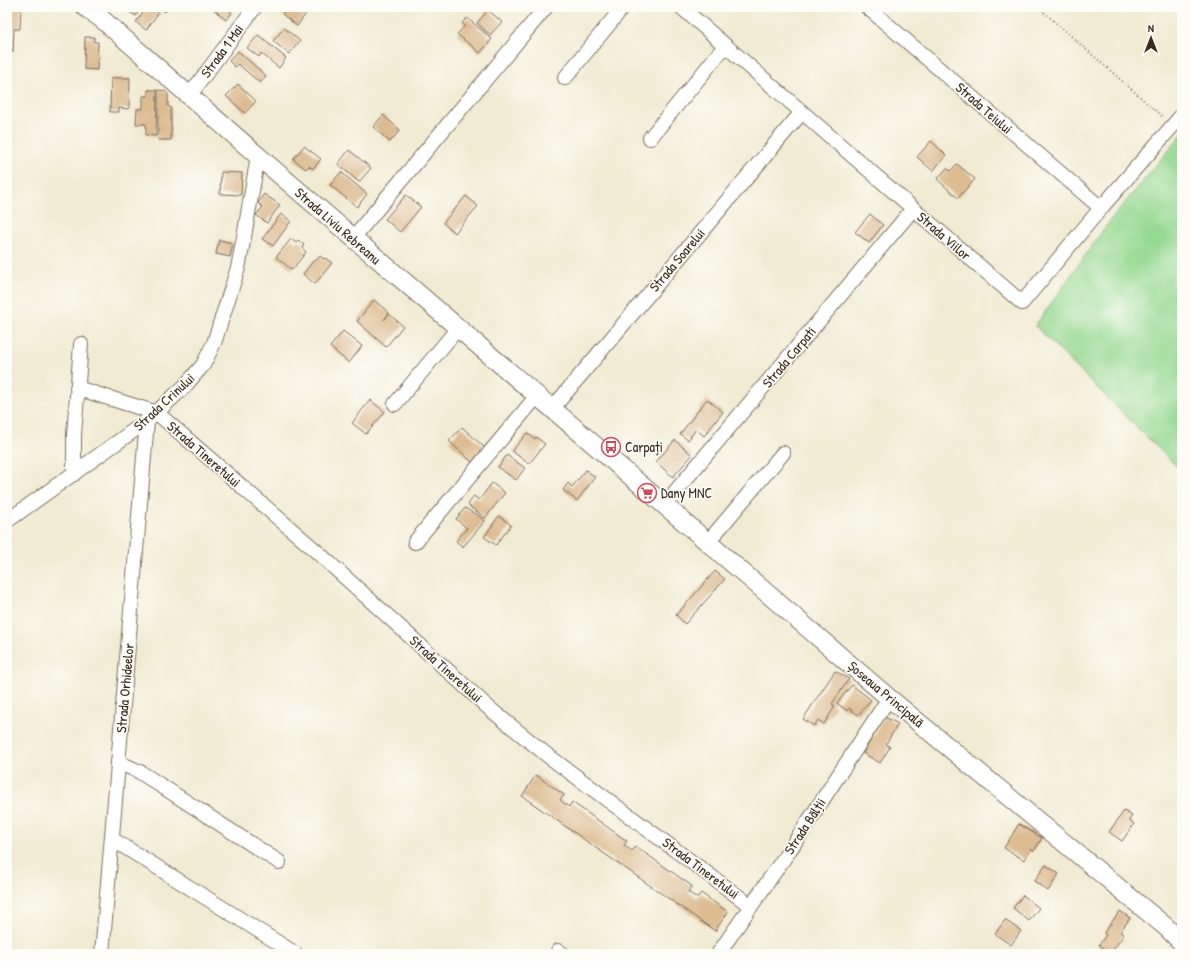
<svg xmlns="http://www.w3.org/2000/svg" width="1189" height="961" font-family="'Patrick Hand',sans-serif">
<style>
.green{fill:#96d991;stroke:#688258}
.building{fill:#ddbc92}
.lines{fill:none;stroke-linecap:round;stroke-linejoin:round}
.minor-casing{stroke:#7b6e5d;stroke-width:16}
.major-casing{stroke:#7b6e5d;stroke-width:20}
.path{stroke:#7b6e5d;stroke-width:2;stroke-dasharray:1 3;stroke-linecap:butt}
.minor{stroke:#fff;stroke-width:14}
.major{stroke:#fff;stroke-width:18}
.labels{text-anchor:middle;stroke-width:3.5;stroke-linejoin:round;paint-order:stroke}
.street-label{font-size:14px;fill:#3b2a1e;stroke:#fdfcf7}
.poi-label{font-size:14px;fill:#3b2a1e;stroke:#fdfcf7;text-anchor:start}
</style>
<rect width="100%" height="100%" fill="#fdfcf7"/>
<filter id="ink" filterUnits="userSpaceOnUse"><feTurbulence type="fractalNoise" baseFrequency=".025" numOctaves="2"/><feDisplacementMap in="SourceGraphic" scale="8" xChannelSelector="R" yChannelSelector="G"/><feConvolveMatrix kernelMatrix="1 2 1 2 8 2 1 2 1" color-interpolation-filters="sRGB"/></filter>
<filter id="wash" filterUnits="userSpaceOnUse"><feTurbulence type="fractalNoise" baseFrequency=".012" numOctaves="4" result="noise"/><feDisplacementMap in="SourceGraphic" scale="16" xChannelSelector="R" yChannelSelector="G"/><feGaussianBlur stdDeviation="0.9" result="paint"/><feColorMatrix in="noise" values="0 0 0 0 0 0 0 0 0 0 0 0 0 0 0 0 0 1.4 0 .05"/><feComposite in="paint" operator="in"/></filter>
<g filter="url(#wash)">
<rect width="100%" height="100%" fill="#f1ebd3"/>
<polygon class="green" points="1182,134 1182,472 1035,326 1109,222"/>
<g id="blocks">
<g class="building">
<polygon points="7,7 21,7 20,29 14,29 13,52 7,51"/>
<polygon points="123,7 141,7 136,16 123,8"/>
<polygon points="147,7 152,7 159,12 146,30 136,22"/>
<polygon points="159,7 170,7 165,12"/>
<polygon points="211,7 226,7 232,13 226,20"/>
<polygon points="288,7 300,7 307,12 297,26 282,14"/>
<polygon points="488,10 502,22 490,35 477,23"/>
<polygon points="467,18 492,39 480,53 457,34 465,26 462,23"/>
<polygon points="284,28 300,41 289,54 273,41"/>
<polygon points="258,35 286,58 279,68 261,53 259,57 247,48"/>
<polygon points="85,37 94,37 94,42 98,42 97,70 84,69"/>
<polygon points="238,51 266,76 260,83 238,64 235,67 229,61"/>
<polygon points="111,78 130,78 129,109 119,108 119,112 110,112"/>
<polygon points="238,84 256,101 245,113 226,96"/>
<polygon points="148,90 157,90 156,136 146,135 146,124 136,124 137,109 143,109 143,96 148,96"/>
<polygon points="158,90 165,91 168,94 168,107 171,107 171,140 158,140"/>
<polygon points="383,115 400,130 390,142 373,127"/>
<polygon points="931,141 946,155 933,171 917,157"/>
<polygon points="304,146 321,159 313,169 309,166 306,169 293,159"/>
<polygon points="349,150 371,168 359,182 338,164"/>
<polygon points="957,164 975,179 958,198 937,179 947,168 950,171"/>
<polygon points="221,172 242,173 241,195 220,194"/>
<polygon points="341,172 367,194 357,207 330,185"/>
<polygon points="264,194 280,205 267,223 256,215 263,207 258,203"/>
<polygon points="406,195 421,207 400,232 385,219"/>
<polygon points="466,196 478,206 455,233 443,223"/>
<polygon points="281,214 291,221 273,246 262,239"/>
<polygon points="870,214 883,225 869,243 855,232"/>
<polygon points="291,239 296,243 298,240 304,245 302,248 306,252 292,270 276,257"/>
<polygon points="219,240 233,243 230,257 216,254"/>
<polygon points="320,256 324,259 325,258 332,263 315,284 303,274 314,260 316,261"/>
<polygon points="374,300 389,313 384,320 389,314 403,326 386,347 357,321"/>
<polygon points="343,331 362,346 349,363 330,347"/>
<polygon points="707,399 723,412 704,436 696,429 688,440 680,434"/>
<polygon points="370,400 385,412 366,434 352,423"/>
<polygon points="462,427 485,448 472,462 449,441"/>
<polygon points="527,433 535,439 536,437 545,444 529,464 512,451"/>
<polygon points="675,440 692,455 673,477 656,462"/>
<polygon points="507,455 525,468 516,480 498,467"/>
<polygon points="586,470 595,477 577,501 563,490 568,483 572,487"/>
<polygon points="492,483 505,493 485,518 468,505 474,496 479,500"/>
<polygon points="465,508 474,514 475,513 485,521 463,547 456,541 467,528 456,519"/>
<polygon points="499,516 511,525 496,545 484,537"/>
<polygon points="715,571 725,579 685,624 676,615"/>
<polygon points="835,671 849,679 832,704 835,706 824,724 818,720 814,726 803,719"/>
<polygon points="852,685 871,700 858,715 849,708 847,711 837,703"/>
<polygon points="885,717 898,724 886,744 890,747 880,763 863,753"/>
<polygon points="536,775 564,795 560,800 569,807 572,802 627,841 624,845 632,851 635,846 692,886 688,892 697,898 701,893 728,912 715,931 522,796"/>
<polygon points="1124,811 1132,816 1129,820 1134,824 1122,841 1109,832"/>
<polygon points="1019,824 1042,838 1034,851 1031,849 1024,860 1004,848"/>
<polygon points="1046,865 1059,874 1048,891 1034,881"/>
<polygon points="1023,895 1039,908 1029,921 1013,908"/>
<polygon points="1120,911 1130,918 1120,932 1124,935 1110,954 1099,945 1106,935 1104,933"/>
<polygon points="1005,920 1021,931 1011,945 995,934"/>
</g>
</g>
</g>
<g filter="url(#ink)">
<use href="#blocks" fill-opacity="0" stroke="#7b6e5d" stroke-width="1"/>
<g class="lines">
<defs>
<g id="minor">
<polyline points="681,7 1022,303 1101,208 1182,115"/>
<polyline points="867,7 1101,208"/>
<polyline points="565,78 623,7"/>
<polyline points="189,96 255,7"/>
<polyline points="650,138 725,46"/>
<polyline points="353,238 546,7"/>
<polyline points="77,388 157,413 315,550 490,709 547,755 751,906"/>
<polyline points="395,404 458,328"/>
<polyline points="552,409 802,112"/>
<polyline points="74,474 74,435 81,344"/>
<polyline points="664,505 913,209"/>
<polyline points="7,521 147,421 184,387 203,365 214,343 238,268 244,237 258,156"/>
<polyline points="415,542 537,396"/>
<polyline points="708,542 783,453"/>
<polyline points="118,762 140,772 279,862"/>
<polyline points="112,839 296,954"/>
<polyline points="558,951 563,954"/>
<polyline points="102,954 147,421"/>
<polyline points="718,954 789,851 889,698"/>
</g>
<polyline id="major" points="85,7 103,20 258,156 889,698 1166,927 1182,943"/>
</defs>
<use href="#minor" class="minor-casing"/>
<use href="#major" class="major-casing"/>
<polyline class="path" points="1038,7 1163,117"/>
<use href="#minor" class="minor"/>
<use href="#major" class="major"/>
</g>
</g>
<defs>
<symbol id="bus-ring" viewBox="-11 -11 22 22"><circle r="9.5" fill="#fdfcf7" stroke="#d1495b" stroke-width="1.5"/><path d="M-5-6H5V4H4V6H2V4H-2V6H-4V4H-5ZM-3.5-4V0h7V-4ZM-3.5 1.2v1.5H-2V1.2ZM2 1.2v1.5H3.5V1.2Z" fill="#d1495b"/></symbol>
<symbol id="supermarket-ring" viewBox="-11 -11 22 22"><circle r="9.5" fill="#fdfcf7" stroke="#d1495b" stroke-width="1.5"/><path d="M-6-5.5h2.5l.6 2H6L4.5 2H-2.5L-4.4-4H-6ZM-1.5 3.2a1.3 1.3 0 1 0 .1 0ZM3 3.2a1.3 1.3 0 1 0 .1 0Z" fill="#d1495b"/></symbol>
</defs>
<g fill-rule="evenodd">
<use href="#bus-ring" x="600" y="436" width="22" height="22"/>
<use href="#supermarket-ring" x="636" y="482" width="22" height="22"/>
</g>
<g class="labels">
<g class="street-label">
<text transform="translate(222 51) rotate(-54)" y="5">Strada 1 Mai</text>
<text transform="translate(984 108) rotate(41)" y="5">Strada Teiului</text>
<text transform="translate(338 226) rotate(41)" y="5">Strada Liviu Rebreanu</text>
<text transform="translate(944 236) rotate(41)" y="5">Strada Viilor</text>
<text transform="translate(677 260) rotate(-50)" y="5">Strada Soarelui</text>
<text transform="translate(789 357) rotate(-50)" y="5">Strada Carpati</text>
<text transform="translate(164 402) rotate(-43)" y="5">Strada Crinului</text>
<text transform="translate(204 454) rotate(41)" y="5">Strada Tineretului</text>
<text transform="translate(446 669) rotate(42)" y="5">Strada Tineretului</text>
<text transform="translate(125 688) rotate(-85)" y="5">Strada Orhideelor</text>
<text transform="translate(886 694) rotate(40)" y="5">Șoseaua Principală</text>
<text transform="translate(805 826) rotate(-57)" y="5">Strada Bălții</text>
<text transform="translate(701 868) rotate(37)" y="5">Strada Tineretului</text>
</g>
<g class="poi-label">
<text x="625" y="452">Carpați</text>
<text x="661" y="498">Dany MNC</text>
</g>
</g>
<rect width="1189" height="961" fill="none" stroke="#fdfcf7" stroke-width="24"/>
<g transform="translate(1151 38)" stroke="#fdfcf7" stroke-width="3" paint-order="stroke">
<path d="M0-3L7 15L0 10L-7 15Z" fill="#3b2a1e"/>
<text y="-6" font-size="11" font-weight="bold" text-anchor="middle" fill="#3b2a1e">N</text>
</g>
</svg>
